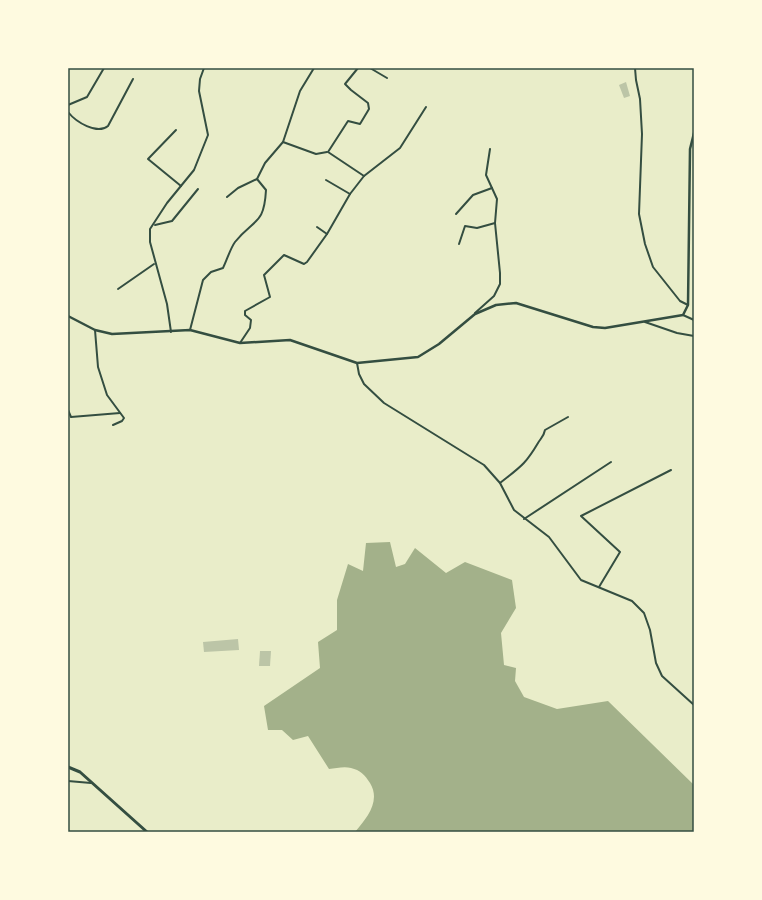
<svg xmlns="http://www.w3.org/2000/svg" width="762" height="900" font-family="Helvetica,sans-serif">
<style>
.water{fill:#a3b18a}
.building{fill:#bcc5a7}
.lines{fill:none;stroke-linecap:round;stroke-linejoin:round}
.minor{stroke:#344e41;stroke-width:2}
.tertiary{stroke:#344e41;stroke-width:2.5}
.secondary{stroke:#344e41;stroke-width:3}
.neatline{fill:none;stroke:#344e41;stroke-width:1.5}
</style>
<rect width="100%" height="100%" fill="#e9edc9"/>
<path class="water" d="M390,542L396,567L405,564L415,548L446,573L465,562L512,580L516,608L501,633L504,665L516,668L515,681L524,697L557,709L608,701L694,785V832H355C367,818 381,801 370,783C365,775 360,770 351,768C345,766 336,768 329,769L308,736L293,740L282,730H268L264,706L320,668L318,642L337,630V600L348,564L363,571L366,543Z"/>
<g class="building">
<polygon points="626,82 630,96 624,98 619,85"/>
<polygon points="238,639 239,650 204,652 203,642"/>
<polygon points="260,651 271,651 270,666 259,666"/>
</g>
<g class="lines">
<g class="minor">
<polyline points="358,68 345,84 351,90 368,103 369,109 360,124 348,121 328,152 364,176"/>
<polyline points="370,68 387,78"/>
<polyline points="635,68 636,80 640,99 642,134 639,214 645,244 653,267 680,301 688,305"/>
<polyline points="68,105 87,97 104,68"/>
<path d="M68,112C76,122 97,135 108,126L133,79"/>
<polyline points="176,130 148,159 181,186"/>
<polyline points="283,142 316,154 327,152"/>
<polyline points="326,180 350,194"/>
<polyline points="227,197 238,188 257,179 265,163 283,142 300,91 314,68"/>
<polyline points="456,214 473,195 492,188"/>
<polyline points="155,225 172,221 198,189"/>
<polyline points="317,227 327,234"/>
<polyline points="459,244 465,226 477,228 495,223"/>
<polyline points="118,289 154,264"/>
<polyline points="475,313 494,296 500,284 500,273 495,223 497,199 486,175 490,149"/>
<polyline points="683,315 694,320"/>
<polyline points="645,322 677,333 694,336"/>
<polyline points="95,330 98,367 107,395 124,418 122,421 113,425"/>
<path d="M190,330L203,280L211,272L223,268C227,260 230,249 235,242C254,218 264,226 266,190L257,179"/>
<polyline points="171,332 167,304 150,242 150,229 167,203 194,170 208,135 199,91 200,79 204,68"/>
<polyline points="240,343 250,328 251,320 245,315 245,311 270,297 264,275 284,255 304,264 307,262 327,234 350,194 364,176 400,148 426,107"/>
<polyline points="357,363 359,374 364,384 384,403 484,465 500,483 514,510 549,537 581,580 632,601 644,613 650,630 656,663 662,676 694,705"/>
<polyline points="68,410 71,417 120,413"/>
<path d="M500,483C520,467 525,465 538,443C541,438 544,436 545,430L568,417"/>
<polyline points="524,519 611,462"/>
<polyline points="599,587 620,552 581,516 671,470"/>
<polyline points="68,781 91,783"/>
</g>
<polyline class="tertiary" points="68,316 95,330 112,334 190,330 240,343 290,340 357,363 418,357 439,344 475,314 496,305 516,303 593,327 605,328 683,315 688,305 690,149 694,133"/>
<polyline class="secondary" points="68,767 80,772 147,832"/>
</g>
<rect width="762" height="900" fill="none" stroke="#fefae0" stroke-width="138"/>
<rect x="69" y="69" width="624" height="762" class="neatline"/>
</svg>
